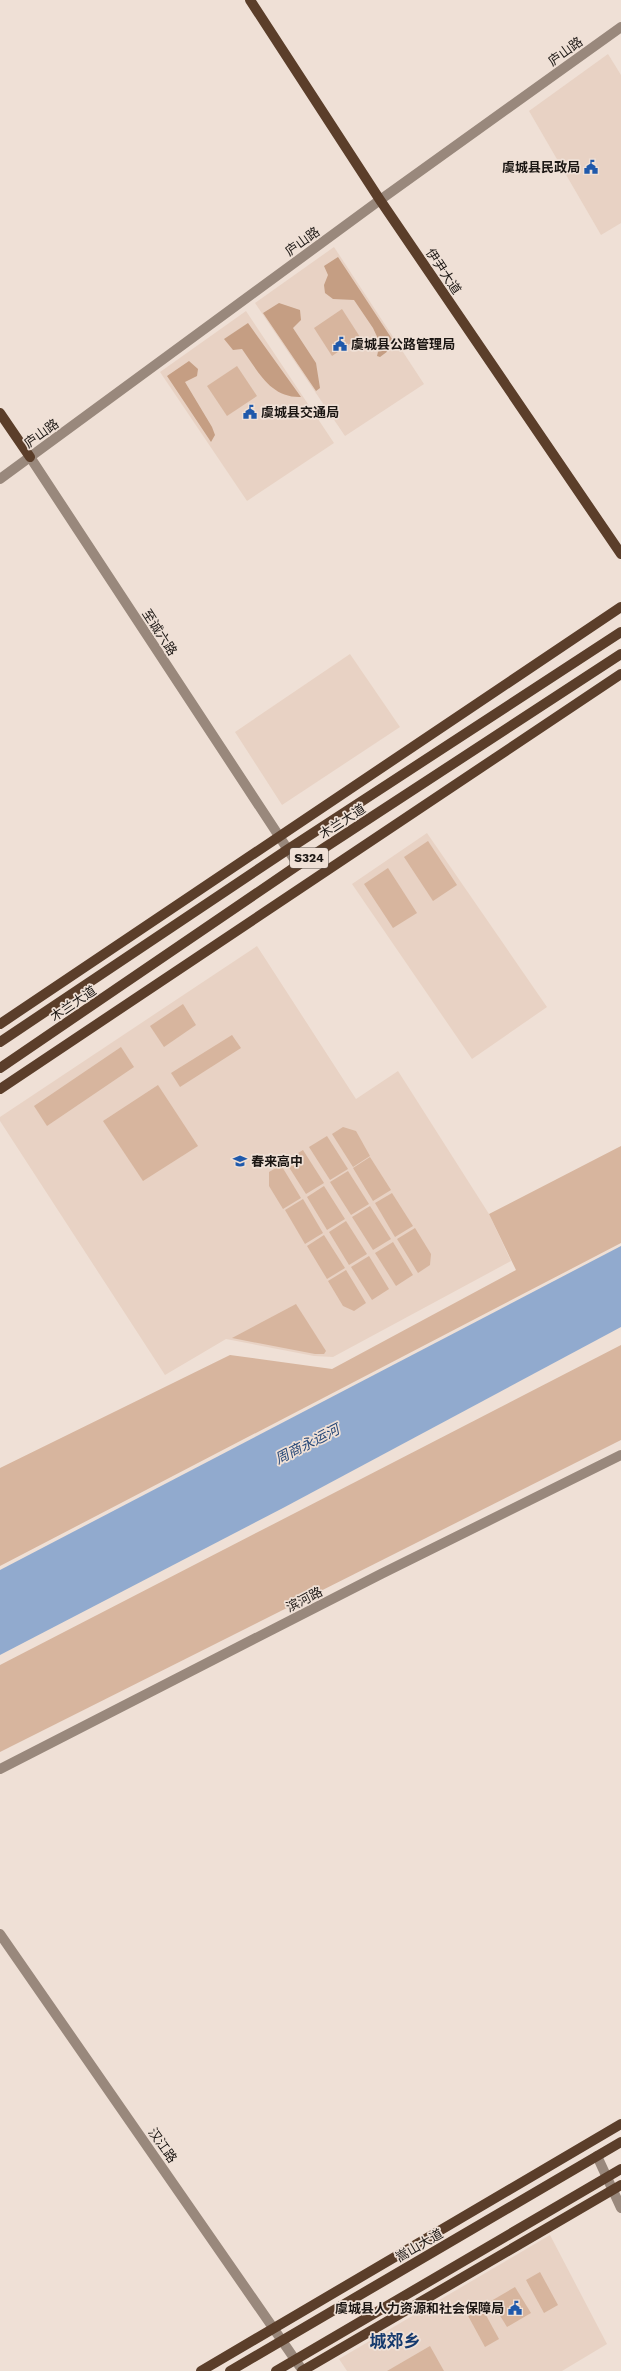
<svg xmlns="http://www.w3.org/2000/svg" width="621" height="2371" font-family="'Work Sans','Noto Sans SC',sans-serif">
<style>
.built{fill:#e8d2c4}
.green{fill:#d7b59e}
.forest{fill:#c59e83}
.water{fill:#91aace}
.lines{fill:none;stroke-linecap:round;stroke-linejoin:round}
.minor{stroke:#99887c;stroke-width:10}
.major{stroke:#5b3e2a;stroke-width:10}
.labels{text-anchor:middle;stroke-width:3.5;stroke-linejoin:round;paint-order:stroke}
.shield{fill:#efe0d6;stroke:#5b534e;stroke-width:1}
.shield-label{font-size:12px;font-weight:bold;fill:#1b1613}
.street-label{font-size:13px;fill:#1b1613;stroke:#efe0d6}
.poi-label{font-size:13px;font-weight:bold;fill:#1b1613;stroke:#efe0d6;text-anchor:start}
.water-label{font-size:14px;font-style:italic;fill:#274878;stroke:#efe0d6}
.district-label{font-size:17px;font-weight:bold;fill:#14396d;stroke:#efe0d6}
</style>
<rect width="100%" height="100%" fill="#efe0d6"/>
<g class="built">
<polygon points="608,54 621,75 621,223 601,235 529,111"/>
<polygon points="334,247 424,384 345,436 255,303"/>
<polygon points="246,311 334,443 247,501 160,372"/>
<polygon points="350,654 400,727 282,805 235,732"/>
<polygon points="427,833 547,1007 472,1059 352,884"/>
<polygon points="257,946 356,1099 398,1071 489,1214 511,1261 333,1357 314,1356 226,1339 165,1375 0,1121 0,1117"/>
<polygon points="550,2235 607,2344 562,2371 347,2371 339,2359"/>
</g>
<g class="green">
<polygon points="342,309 360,337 332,356 314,328"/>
<polygon points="237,366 257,396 227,416 207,386"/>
<polygon points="428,841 457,885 433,901 404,857"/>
<polygon points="388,868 417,913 393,928 364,884"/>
<polygon points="183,1004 196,1025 164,1047 150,1026"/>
<polygon points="232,1035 241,1048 180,1087 171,1073"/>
<polygon points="121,1047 134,1067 47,1126 34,1106"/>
<polygon points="158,1085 198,1146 143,1181 103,1121"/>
<polygon points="343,1127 356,1131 370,1156 353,1167 332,1134"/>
<polygon points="327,1136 348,1169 330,1180 309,1147"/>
<polygon points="621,1146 621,1243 0,1566 0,1468 230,1355 332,1369 516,1270 489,1214"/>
<polygon points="303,1150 324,1183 306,1194 285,1161"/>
<polygon points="370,1157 391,1190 373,1201 353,1168"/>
<polygon points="281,1165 301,1198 283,1209 269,1186 269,1172"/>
<polygon points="348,1171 369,1204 351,1215 330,1182"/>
<polygon points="324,1186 345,1219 327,1230 307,1197"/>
<polygon points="392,1193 413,1226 395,1237 375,1203"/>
<polygon points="303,1199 323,1233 305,1244 285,1210"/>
<polygon points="370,1206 391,1239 373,1250 352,1217"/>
<polygon points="346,1221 367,1254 349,1265 329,1232"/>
<polygon points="415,1228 431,1254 430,1265 418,1273 397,1239"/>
<polygon points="324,1235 345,1268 327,1279 307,1246"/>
<polygon points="393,1242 413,1275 396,1286 375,1253"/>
<polygon points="369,1256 389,1289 372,1300 351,1267"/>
<polygon points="346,1270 366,1303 354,1311 343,1306 328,1281"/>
<polygon points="296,1304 326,1351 324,1354 315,1354 232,1338"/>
<polygon points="621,1345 621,1440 0,1752 0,1665"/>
<polygon points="540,2272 558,2305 544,2313 526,2280"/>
<polygon points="515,2287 531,2313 507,2327 491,2301"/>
<polygon points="481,2306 499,2339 485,2347 467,2314"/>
<polygon points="430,2346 444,2371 387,2371"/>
</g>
<g class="forest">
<polygon points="338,257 396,345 380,357 377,356 380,343 373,328 354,300 333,299 325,293 324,285 328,275 324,266"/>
<polygon points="279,303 300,310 301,320 293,328 316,363 320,388 316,391 263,313"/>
<path d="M248,323L301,397C270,398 258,371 242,349L233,350L224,339Z"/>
<polygon points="189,361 198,369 197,376 185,382 212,427 215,435 211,442 167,376"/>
</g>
<polygon class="water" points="621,1246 621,1327 283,1508 0,1655 0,1570"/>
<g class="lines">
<g class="minor">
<polyline points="30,457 298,865"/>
<polyline points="0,479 380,200 621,27"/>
<polyline points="0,1769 381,1574 621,1455"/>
<polyline points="0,1934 303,2371"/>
<polyline points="597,2156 621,2208"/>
</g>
<g class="major">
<polyline points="250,0 380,200 621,554"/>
<polyline points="0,413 30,457"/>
<polyline points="0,1024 621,607"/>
<polyline points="0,1042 287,850 621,632"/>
<polyline points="0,1068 298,865 621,654"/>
<polyline points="0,1089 621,674"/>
<polyline points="201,2371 621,2124"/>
<polyline points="230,2371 621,2142"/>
<polyline points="276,2371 621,2169"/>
<polyline points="302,2371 621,2185"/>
</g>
</g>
<defs>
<symbol id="civic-bare" viewBox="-9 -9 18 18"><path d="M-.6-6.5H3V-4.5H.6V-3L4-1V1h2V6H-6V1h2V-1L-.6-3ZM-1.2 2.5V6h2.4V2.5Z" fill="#1f59ab" stroke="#efe0d6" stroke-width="2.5" paint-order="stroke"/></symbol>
<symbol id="school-bare" viewBox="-9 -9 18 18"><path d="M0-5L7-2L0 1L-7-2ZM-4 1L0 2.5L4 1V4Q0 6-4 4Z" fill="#1f59ab" stroke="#efe0d6" stroke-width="2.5" paint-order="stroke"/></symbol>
</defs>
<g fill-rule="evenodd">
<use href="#civic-bare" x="581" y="157" width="20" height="20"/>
<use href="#civic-bare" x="330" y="334" width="20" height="20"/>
<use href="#civic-bare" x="240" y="402" width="20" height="20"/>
<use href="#school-bare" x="230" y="1151" width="20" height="20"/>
<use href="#civic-bare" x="505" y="2298" width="20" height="20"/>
</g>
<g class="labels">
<rect class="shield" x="290" y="848" width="38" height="20" rx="3"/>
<g class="shield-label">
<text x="309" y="862">S324</text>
</g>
<g class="street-label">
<text transform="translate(565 51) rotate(-36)" y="5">庐山路</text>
<text transform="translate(302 241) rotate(-36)" y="5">庐山路</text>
<text transform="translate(444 271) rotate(56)" y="5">伊尹大道</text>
<text transform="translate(41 433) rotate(-36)" y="5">庐山路</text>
<text transform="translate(160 632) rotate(57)" y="5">至诚六路</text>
<text transform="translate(342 821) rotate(-33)" y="5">木兰大道</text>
<text transform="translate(73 1003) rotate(-34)" y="5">木兰大道</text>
<text transform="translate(304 1599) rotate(-27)" y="5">滨河路</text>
<text transform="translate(163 2145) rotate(55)" y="5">汉江路</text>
<text transform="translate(419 2245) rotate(-30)" y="5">嵩山大道</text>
</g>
<g class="poi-label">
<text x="580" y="172" text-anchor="end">虞城县民政局</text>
<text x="351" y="349">虞城县公路管理局</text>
<text x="261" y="417">虞城县交通局</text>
<text x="251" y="1166">春来高中</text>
<text x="504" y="2313" text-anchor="end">虞城县人力资源和社会保障局</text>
</g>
<g class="water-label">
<text transform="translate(307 1444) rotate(-27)" y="5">周商永运河</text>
</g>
<g class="district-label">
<text x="395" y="2347">城郊乡</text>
</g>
</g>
</svg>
